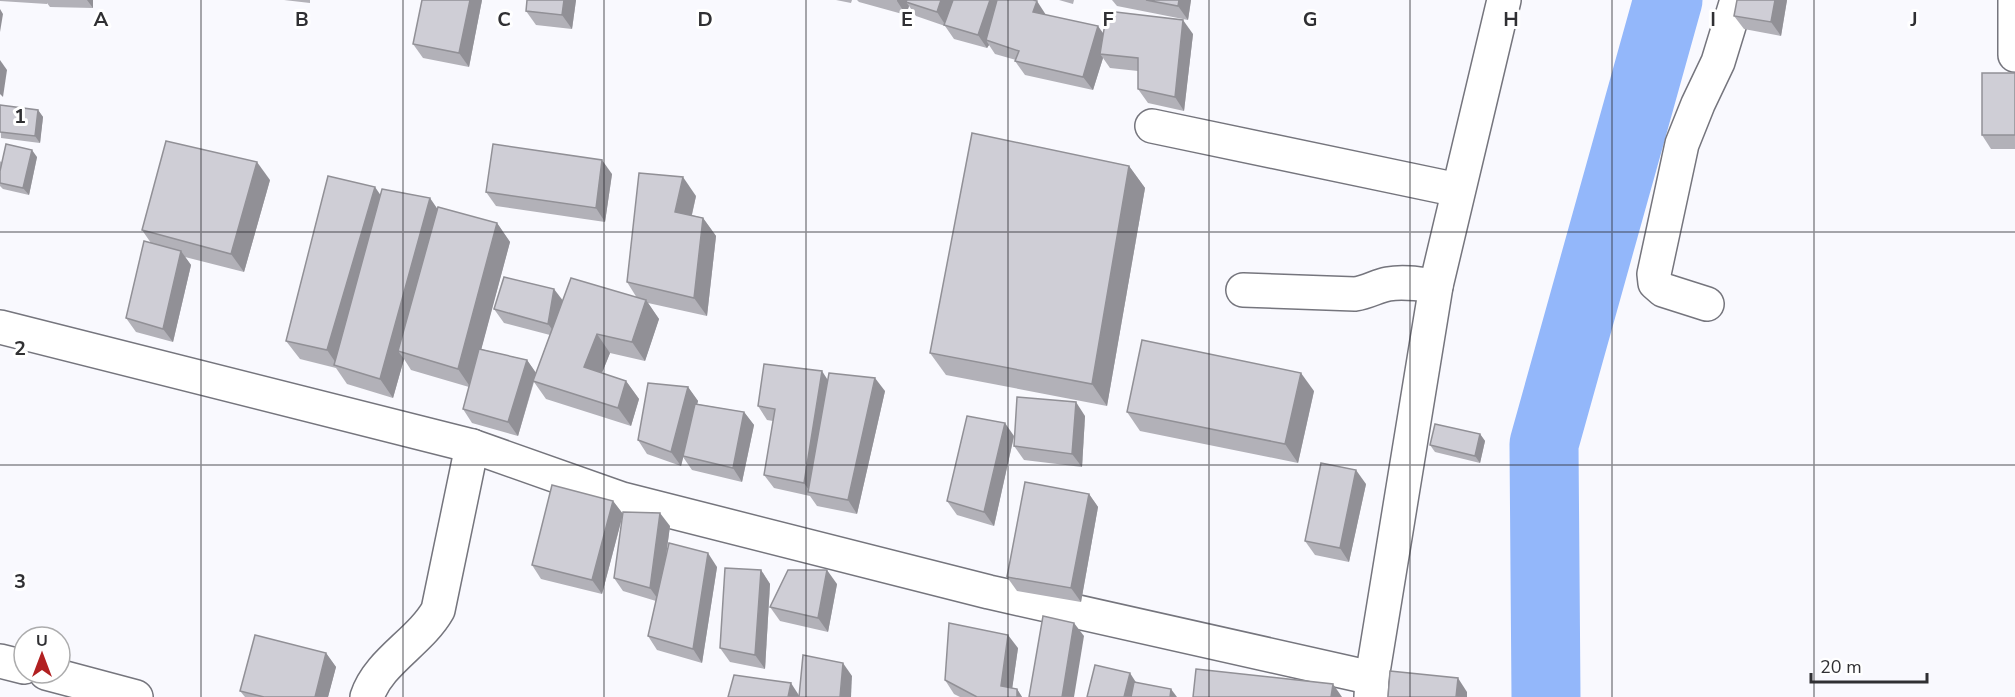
<svg xmlns="http://www.w3.org/2000/svg" width="2015" height="697" font-family="'Nunito Sans',sans-serif">
<style>
.lines{fill:none;stroke-linecap:round;stroke-linejoin:round}
.river{stroke:#93b7fa;stroke-width:69}
.minor-casing{stroke:#75757d;stroke-width:36}
.minor{stroke:#fff;stroke-width:33}
.wall{fill:#b2b1b8}
.shaded-wall{fill:#919096}
.building{fill:#cfced6;stroke:#919096;stroke-width:1.5}
.grid{fill:none;stroke:#303033;stroke-width:1.5;stroke-opacity:0.55}
.grid-label{font-size:20px;text-anchor:middle;font-weight:bold;fill:#303033;stroke:#fff;stroke-width:6;stroke-linejoin:round;paint-order:stroke}
</style>
<rect width="100%" height="100%" fill="#f9f9fe"/>
<g class="lines">
<polyline class="river" points="1546,697 1544,444 1668,0"/>
<defs>
<g id="minor">
<polyline points="2015,0 2015,55"/>
<polyline points="1152,126 1458,190"/>
<path d="M1243,290L1355,294C1368,292 1377,286 1388,284C1403,281 1421,284 1436,286"/>
<polyline points="1707,304 1663,290 1655,283 1654,274 1682,144 1698,104 1718,62 1737,0"/>
<polyline points="0,327 472,446 622,499 989,592 1372,678"/>
<polyline points="0,661 24,667"/>
<polyline points="46,673 136,697"/>
<path d="M367,697C378,662 420,642 438,610L472,446"/>
<polyline points="1371,697 1372,678 1436,286 1504,0"/>
</g>
</defs>
<use href="#minor" class="minor-casing"/>
<use href="#minor" class="minor"/>
</g>
<g class="wall">
<polygon points="0,0 93,0 93,8 50,7 47,3 47,4 0,1"/>
<polygon points="284,0 310,0 310,3"/>
<polygon points="482,0 469,67 423,58 413,44"/>
<polygon points="527,0 576,0 572,29 536,25 526,11"/>
<polygon points="836,0 852,0 851,3"/>
<polygon points="857,0 1033,0 1046,15 1104,34 1193,34 1184,111 1148,103 1138,89 1138,71 1110,68 1103,58 1093,90 1025,75 1015,61 1016,60 995,54 989,45 987,48 954,39 945,26 916,16 909,6 906,15 859,2"/>
<polygon points="1059,0 1074,0 1073,4"/>
<polygon points="1112,0 1191,0 1188,20 1117,6"/>
<polygon points="1787,0 1781,36 1744,29 1734,16"/>
<polygon points="2015,73 2015,149 1991,149 1982,135"/>
<polygon points="0,105 38,110 43,117 40,143 1,138"/>
<polygon points="37,157 29,195 3,189 0,186 0,189 0,161 2,163"/>
<polygon points="1129,166 1145,188 1107,406 946,375 930,353"/>
<polygon points="612,174 605,222 496,206 486,192"/>
<polygon points="270,180 244,272 185,257 191,265 173,342 136,332 126,318 151,243 142,230"/>
<polygon points="381,196 497,223 510,242 481,349 527,360 536,373 550,335 504,323 494,309 562,301 637,298 627,282 696,196 692,215 703,218 716,236 707,316 648,303 659,319 645,361 610,353 602,373 626,381 639,399 631,426 546,399 534,382 518,436 472,423 463,409 469,387 411,370 404,359 393,398 347,384 336,368 300,359 286,341"/>
<polygon points="828,380 885,391 857,514 817,506 810,496 774,488 764,475 773,421 767,420 758,406"/>
<polygon points="688,387 698,401 697,404 744,412 754,425 742,482 692,470 683,457 681,466 647,454 638,440"/>
<polygon points="1314,391 1298,463 1140,431 1127,412"/>
<polygon points="1085,416 1082,467 1024,460 1014,446"/>
<polygon points="1480,434 1485,441 1480,463 1435,452 1430,445"/>
<polygon points="1014,436 994,526 957,515 947,501"/>
<polygon points="1366,484 1349,562 1315,555 1305,541"/>
<polygon points="1089,494 1098,507 1081,602 1017,591 1007,577"/>
<polygon points="613,501 623,514 602,594 541,579 532,565"/>
<polygon points="670,526 665,562 717,567 702,663 657,650 648,636 656,601 623,591 614,578"/>
<polygon points="761,570 770,584 765,669 730,662 720,648"/>
<polygon points="837,584 828,632 780,621 770,607"/>
<polygon points="1018,648 1012,688 1017,689 1022,697 960,697 954,694 945,680"/>
<polygon points="326,653 336,667 328,697 245,697 240,691"/>
</g>
<g class="shaded-wall">
<polygon points="87,0 93,0 93,8"/>
<polygon points="470,0 482,0 469,67 459,53"/>
<polygon points="564,0 576,0 572,29 562,15"/>
<polygon points="897,0 911,0 906,2 909,6 906,15 897,1"/>
<polygon points="941,0 955,0 946,26 937,12"/>
<polygon points="990,0 1005,0 986,40 989,45 987,48 978,35"/>
<polygon points="1179,0 1191,0 1188,20 1178,6"/>
<polygon points="1775,0 1787,0 1781,36 1771,22"/>
<polygon points="1037,1 1046,15 1033,12"/>
<polygon points="0,9 3,14 0,32"/>
<polygon points="1183,20 1193,34 1184,111 1175,97"/>
<polygon points="1098,26 1108,40 1100,54 1103,58 1093,90 1083,77"/>
<polygon points="0,60 7,70 3,97 0,94"/>
<polygon points="38,110 43,117 40,143 35,136"/>
<polygon points="32,150 37,157 29,195 23,188"/>
<polygon points="602,160 612,174 605,222 596,208"/>
<polygon points="257,162 270,180 244,272 231,254"/>
<polygon points="1129,166 1145,188 1107,406 1092,384"/>
<polygon points="683,177 696,196 688,231 675,212"/>
<polygon points="375,187 388,206 338,366 327,350"/>
<polygon points="430,198 443,217 398,351 404,359 393,398 380,379"/>
<polygon points="703,218 716,236 707,316 694,298"/>
<polygon points="497,223 510,242 471,388 458,369"/>
<polygon points="181,251 191,265 173,342 163,329"/>
<polygon points="554,289 564,302 558,337 548,324"/>
<polygon points="646,300 659,319 645,361 632,342"/>
<polygon points="597,334 610,353 597,385 584,367"/>
<polygon points="527,360 536,373 518,436 508,422"/>
<polygon points="822,371 831,385 811,493 804,483"/>
<polygon points="1301,373 1314,391 1298,463 1285,444"/>
<polygon points="875,378 885,391 857,514 848,500"/>
<polygon points="626,381 639,399 631,426 618,408"/>
<polygon points="688,387 698,401 681,466 671,452"/>
<polygon points="1076,402 1085,416 1082,467 1072,454"/>
<polygon points="744,412 754,425 742,482 733,468"/>
<polygon points="1005,423 1014,436 994,526 984,512"/>
<polygon points="1480,434 1485,441 1480,463 1475,456"/>
<polygon points="1356,470 1366,484 1349,562 1340,548"/>
<polygon points="1089,494 1098,507 1081,602 1071,588"/>
<polygon points="613,501 623,514 602,594 592,580"/>
<polygon points="660,513 670,526 660,602 650,588"/>
<polygon points="708,553 717,567 702,663 693,649"/>
<polygon points="761,570 770,584 765,669 755,655"/>
<polygon points="827,570 837,584 828,632 818,618"/>
<polygon points="1074,623 1084,636 1074,697 1062,697"/>
<polygon points="1008,635 1018,648 1011,697 1001,686"/>
<polygon points="326,653 336,667 328,697 315,697"/>
<polygon points="843,663 852,676 851,697 840,697"/>
<polygon points="1130,673 1139,687 1137,697 1124,697"/>
<polygon points="1458,678 1467,692 1467,697 1456,697"/>
<polygon points="791,683 800,697 788,697"/>
<polygon points="1333,684 1342,697 1331,697"/>
<polygon points="1017,689 1022,697 1017,697"/>
<polygon points="1171,689 1177,697 1170,697"/>
</g>
<g class="building">
<polygon points="422,0 470,0 459,53 413,44"/>
<polygon points="527,0 564,0 562,15 526,11"/>
<polygon points="907,0 941,0 937,12 906,2"/>
<polygon points="953,0 990,0 978,35 944,25"/>
<polygon points="997,0 1033,0 1037,1 1033,12 1098,26 1083,77 1015,61 1019,51 986,40"/>
<polygon points="1146,0 1179,0 1178,6"/>
<polygon points="1737,0 1775,0 1771,22 1734,16"/>
<polygon points="1107,11 1183,20 1175,97 1138,89 1138,58 1100,54"/>
<rect x="1982" y="73" width="33" height="62"/>
<polygon points="0,105 38,110 35,136 0,132"/>
<polygon points="972,133 1129,166 1092,384 930,353"/>
<polygon points="166,141 257,162 231,254 142,230"/>
<polygon points="6,144 32,150 23,188 0,183 0,171"/>
<polygon points="493,144 602,160 596,208 486,192"/>
<polygon points="639,173 683,177 675,212 703,218 694,298 627,282"/>
<polygon points="328,176 375,187 327,350 286,341"/>
<polygon points="382,189 430,198 380,379 334,365"/>
<polygon points="438,207 497,223 458,369 398,351"/>
<polygon points="144,241 181,251 163,329 126,318"/>
<polygon points="504,277 554,289 548,324 494,309"/>
<polygon points="571,278 646,300 632,342 597,334 584,367 626,381 618,408 533,381"/>
<polygon points="1142,340 1301,373 1285,444 1127,412"/>
<polygon points="479,349 527,360 508,422 463,409"/>
<polygon points="764,364 822,371 804,483 764,475 775,409 758,406"/>
<polygon points="829,373 875,378 848,500 808,492"/>
<polygon points="648,383 688,387 671,452 638,440"/>
<polygon points="1017,397 1076,402 1072,454 1014,446"/>
<polygon points="695,404 744,412 733,468 683,456"/>
<polygon points="967,416 1005,423 984,512 947,501"/>
<polygon points="1435,424 1480,434 1475,456 1430,445"/>
<polygon points="1321,463 1356,470 1340,548 1305,541"/>
<polygon points="1025,482 1089,494 1071,588 1007,577"/>
<polygon points="552,485 613,501 592,580 532,565"/>
<polygon points="623,512 660,513 650,588 614,578"/>
<polygon points="669,543 708,553 693,649 648,636"/>
<polygon points="725,568 761,570 755,655 720,648"/>
<polygon points="788,570 827,570 818,618 770,607"/>
<polygon points="1043,616 1074,623 1062,697 1029,697"/>
<polygon points="949,623 1008,635 1001,686 1017,689 1017,697 977,697 945,680"/>
<polygon points="255,635 326,653 315,697 264,697 240,691"/>
<polygon points="803,655 843,663 840,697 799,697"/>
<polygon points="1095,665 1130,673 1124,697 1087,697"/>
<polygon points="1196,669 1333,684 1331,697 1193,697"/>
<polygon points="1390,671 1458,678 1456,697 1388,697"/>
<polygon points="734,675 791,683 788,697 728,697"/>
<polygon points="1134,682 1171,689 1170,697 1131,697"/>
</g>
<path class="grid" d="M201,0V697M403,0V697M604,0V697M806,0V697M1008,0V697M1209,0V697M1410,0V697M1612,0V697M1814,0V697M0,232H2015M0,465H2015"/>
<g class="grid-label">
<text x="101" y="26">A</text>
<text x="302" y="26">B</text>
<text x="504" y="26">C</text>
<text x="705" y="26">D</text>
<text x="907" y="26">E</text>
<text x="1108" y="26">F</text>
<text x="1310" y="26">G</text>
<text x="1511" y="26">H</text>
<text x="1713" y="26">I</text>
<text x="1914" y="26">J</text>
<text x="20" y="123">1</text>
<text x="20" y="355">2</text>
<text x="20" y="588">3</text>
</g>
<g transform="translate(42 655)"><circle r="28" fill="#ffffff" stroke="#acacad" stroke-width="1.5"/>
<path d="M0-4.5L10 22L0 15L-10 22Z" fill="#b12021"/>
<text y="-9" font-size="16" font-weight="bold" text-anchor="middle" fill="#303033">U</text>
</g>
<path d="M1811 673v9h116v-9" fill="none" stroke="#303033" stroke-width="3"/>
<text x="1820" y="673" font-size="18" fill="#303033" stroke="#ffffff" stroke-width="4.5" paint-order="stroke">20 m</text>
</svg>
